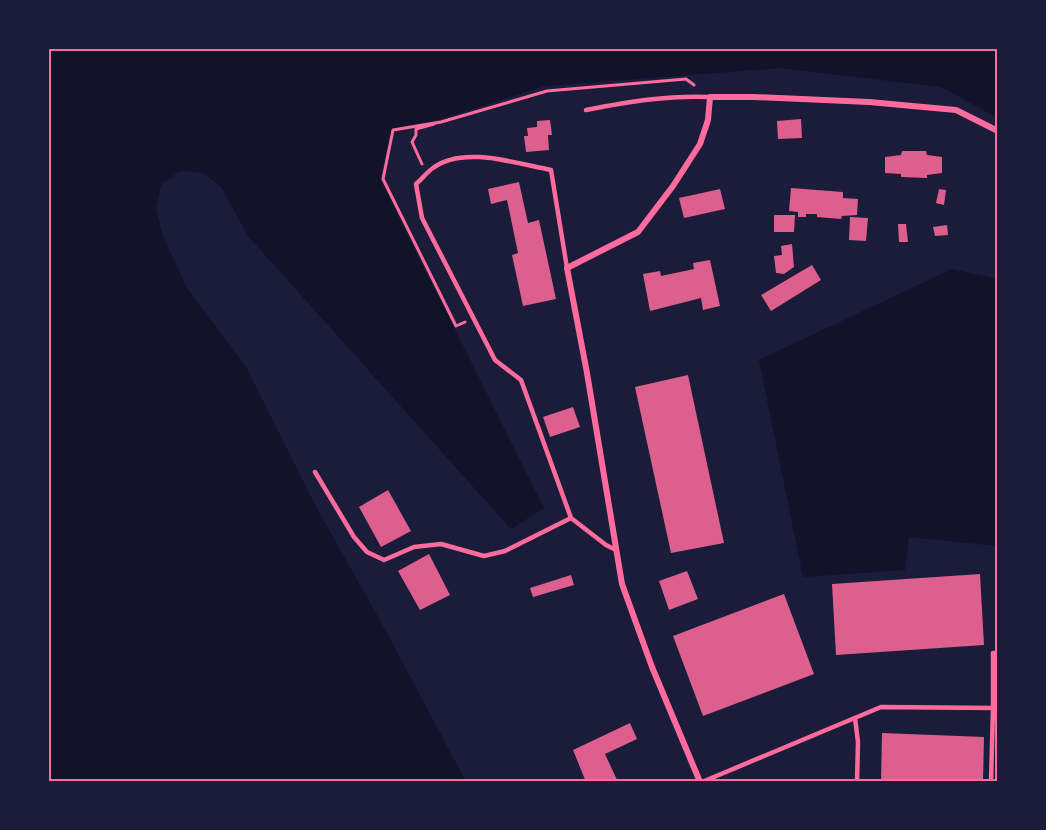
<svg xmlns="http://www.w3.org/2000/svg" width="1046" height="830" font-family="'DejaVu Sans',sans-serif">
<style>
.water{fill:#12122b}
.building{fill:#dd5f8e}
.lines{fill:none;stroke-linecap:round;stroke-linejoin:round}
.path{stroke:#ff6b9d;stroke-width:3}
.service{stroke:#ff6b9d;stroke-width:4.5}
.minor{stroke:#ff6b9d;stroke-width:6}
.neatline{fill:none;stroke:#ff6b9d;stroke-width:2}
</style>
<rect width="100%" height="100%" fill="#1b1b3a"/>
<g class="water">
<polygon points="48,48 998,48 998,118 941,87 780,68 545,86 440,119 392,129 380,179 544,508 511,529 248,236 221,187 203,173 184,171 177,173 161,185 156,208 163,237 187,288 246,367 315,505 387,633 466,782 48,782"/>
<polygon points="952,269 998,279 998,546 909,537 905,570 803,577 759,360"/>
</g>
<g class="building">
<polygon points="801,119 802,138 778,139 777,121"/>
<polygon points="550,120 552,135 548,135 549,150 526,152 524,136 528,136 527,128 537,127 537,121"/>
<polygon points="902,151 926,151 927,155 942,157 942,173 927,175 927,178 901,177 901,174 885,173 885,157 901,155"/>
<polygon points="519,182 528,223 539,220 556,299 523,306 512,255 518,253 507,200 491,204 488,189"/>
<polygon points="791,188 843,192 843,198 858,199 857,215 842,216 841,219 817,217 817,214 806,214 806,217 798,217 798,212 789,211"/>
<polygon points="720,189 725,209 684,218 679,198"/>
<polygon points="939,189 946,190 944,205 936,203"/>
<polygon points="774,215 795,215 794,232 774,232"/>
<polygon points="850,217 868,218 866,241 849,240"/>
<polygon points="898,224 906,224 908,242 899,242"/>
<polygon points="947,225 948,235 935,236 933,227"/>
<polygon points="792,244 794,267 784,274 776,273 774,256 782,255 781,246"/>
<polygon points="710,260 720,306 703,310 701,298 650,311 643,274 660,271 661,276 694,269 693,263"/>
<polygon points="812,265 821,280 771,311 761,295"/>
<polygon points="688,375 724,543 671,553 635,387"/>
<polygon points="573,407 580,427 550,437 543,417"/>
<polygon points="388,490 411,531 381,547 359,507"/>
<polygon points="429,554 450,595 420,610 398,571"/>
<polygon points="687,571 698,599 669,610 659,581"/>
<polygon points="980,574 984,645 836,655 832,584"/>
<polygon points="571,575 574,585 533,597 530,588"/>
<polygon points="784,594 814,674 703,716 673,636"/>
<polygon points="630,723 637,739 605,754 618,782 586,782 573,750"/>
<polygon points="882,733 984,737 983,782 881,782"/>
</g>
<g class="lines">
<g class="path">
<polyline points="422,164 412,142 416,135 416,129 434,124"/>
<polyline points="465,322 456,326 383,179 393,130 441,122 547,91 686,79 694,85"/>
</g>
<g class="service">
<path d="M586,110C627,102 668,95 710,97"/>
<path d="M567,268L551,170C518,164 463,145 433,168C427,172 422,179 416,184L422,218L495,360L521,380L571,518L606,545L616,550"/>
<polyline points="315,472 354,537 367,552 384,560 414,547 441,544 484,556 505,551 571,518"/>
<polyline points="855,718 858,742 857,782"/>
<polyline points="702,782 881,707 993,708 993,653 998,653"/>
<polyline points="991,782 993,708"/>
</g>
<polyline class="minor" points="700,782 652,667 622,584 587,373 567,268 638,232 673,186 700,144 708,120 710,97 754,97 869,102 956,110 998,131"/>
</g>
<rect width="1046" height="830" fill="none" stroke="#1b1b3a" stroke-width="99"/>
<rect x="50" y="50" width="946" height="730" class="neatline"/>
</svg>
